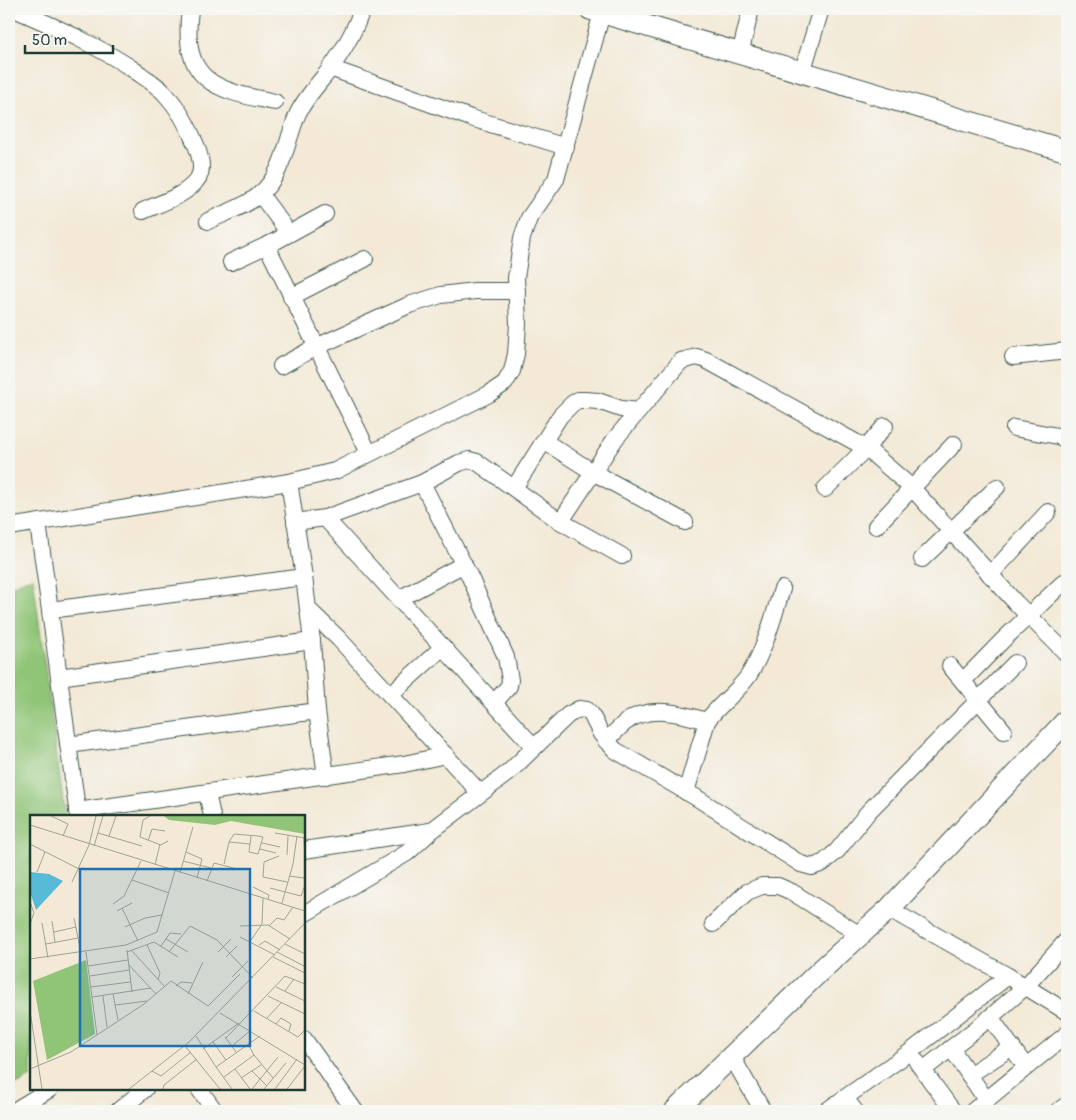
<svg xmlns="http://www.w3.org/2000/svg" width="1076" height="1120" font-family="Pangolin,sans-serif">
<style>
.green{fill:#90c577;stroke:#588156}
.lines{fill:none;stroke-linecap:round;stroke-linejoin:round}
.minor-casing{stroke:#3f574c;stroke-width:18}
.major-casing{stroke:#3f574c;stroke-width:23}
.minor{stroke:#fff;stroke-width:16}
.major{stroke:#fff;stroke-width:21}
.inset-road{fill:none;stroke:#9ea495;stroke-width:1}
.view{fill:#1f6fb2;fill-opacity:0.15;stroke:#1f6fb2;stroke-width:2.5}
.inset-edge{fill:none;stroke:#1f3d34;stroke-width:2.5}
</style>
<rect width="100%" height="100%" fill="#f6f6f2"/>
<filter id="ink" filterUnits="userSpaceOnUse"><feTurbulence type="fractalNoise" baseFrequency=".02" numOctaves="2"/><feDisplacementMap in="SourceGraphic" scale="10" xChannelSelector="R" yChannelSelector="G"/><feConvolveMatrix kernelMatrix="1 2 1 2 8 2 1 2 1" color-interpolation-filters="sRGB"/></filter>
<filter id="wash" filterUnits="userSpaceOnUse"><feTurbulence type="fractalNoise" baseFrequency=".0096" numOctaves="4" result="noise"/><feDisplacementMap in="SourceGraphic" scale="20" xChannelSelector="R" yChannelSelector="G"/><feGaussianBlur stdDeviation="1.12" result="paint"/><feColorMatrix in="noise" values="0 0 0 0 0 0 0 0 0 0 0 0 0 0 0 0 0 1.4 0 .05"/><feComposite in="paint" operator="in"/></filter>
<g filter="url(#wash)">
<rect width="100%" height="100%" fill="#f3e9d6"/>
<polygon class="green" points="33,577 65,816 31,816 31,1077 9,1089 9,587"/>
</g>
<g filter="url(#ink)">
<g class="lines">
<defs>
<g id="minor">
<path d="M14,9C58,28 101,47 140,74C149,81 160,87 167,96C179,109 189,128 196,145C200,156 205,171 196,181C185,196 160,203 143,211"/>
<path d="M190,9C181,81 213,90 275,102"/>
<polyline points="740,54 751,9"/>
<polyline points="330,68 471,118 566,147"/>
<polyline points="802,73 821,9"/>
<polyline points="260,194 289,233"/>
<path d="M208,221C224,213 245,207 259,195C284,174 286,141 298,113C306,97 319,83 330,69C343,51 355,31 362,9"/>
<polyline points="267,246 369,453"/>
<polyline points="231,262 274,242 325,214"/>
<polyline points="291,297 365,259"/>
<polyline points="1013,357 1067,351"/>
<polyline points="281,366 316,347 409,305 441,295 475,291 517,291"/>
<polyline points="1014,428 1058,436 1067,440"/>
<polyline points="544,441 593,472 685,522"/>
<polyline points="289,482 304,577 312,641 317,711 326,776"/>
<polyline points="422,483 469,575 506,657 510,680 509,686 494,703"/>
<polyline points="514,488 560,416 572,404 578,400 585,400 598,401 621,409 639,411"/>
<polyline points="825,489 866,448 885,426"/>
<polyline points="325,518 534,747"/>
<polyline points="561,521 615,439 681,361 697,357 706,360 866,448 912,488 1016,603 1067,654"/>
<polyline points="295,522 325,518 422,483 459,463 469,460 477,462 558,520 622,556"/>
<polyline points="38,523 78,816"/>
<polyline points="876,526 954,444"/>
<polyline points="9,527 289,482 335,471 489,394 505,383 512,371 516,354 518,324 516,278 522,238 529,218 556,179 602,13"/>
<polyline points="922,559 997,487"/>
<polyline points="990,575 1048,512"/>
<polyline points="399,599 464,564"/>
<polyline points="308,609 339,639 480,793"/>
<polyline points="50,610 304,577"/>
<polyline points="950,666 1004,731"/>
<polyline points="59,677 312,641"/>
<polyline points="963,681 1002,641 1064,582"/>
<polyline points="390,695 443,647"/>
<path d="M606,741C613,735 619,727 626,722C650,704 682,714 707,721"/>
<polyline points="68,745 317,711"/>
<path d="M686,792L707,721C719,704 737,693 749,675C765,649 773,618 782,589"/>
<polyline points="207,793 212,816"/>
<polyline points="77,811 404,764 446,755"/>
<polyline points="304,850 430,831"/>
<polyline points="889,909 1008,976 1067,1012"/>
<polyline points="304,914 407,853 431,831 509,772 568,715 579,709 587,710 591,714 601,734 615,750 697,798 801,864 812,867 823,863 837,851 869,811 1015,663"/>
<polyline points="713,924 747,892 762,886 778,886 792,892 860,935"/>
<polyline points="990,1017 1026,1067"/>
<polyline points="304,1039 355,1111"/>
<polyline points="951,1048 987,1101"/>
<polyline points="732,1057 763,1111"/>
<polyline points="917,1062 953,1111"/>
<polyline points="923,1070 986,1021 1026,986 1067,940"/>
<polyline points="969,1075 1012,1047"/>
<polyline points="199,1089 215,1111"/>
<polyline points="845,1098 855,1111"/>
<polyline points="14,1111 50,1089"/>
<polyline points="118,1111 145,1089"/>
<polyline points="826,1111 910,1052 1008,976"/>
<polyline points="973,1111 1067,1034"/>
<polyline points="1058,1111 1067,1105"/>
</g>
<g id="major">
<polyline points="590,9 1067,151"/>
<polyline points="675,1111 820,971 889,909 1067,720"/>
</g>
</defs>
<use href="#minor" class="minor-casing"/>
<use href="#major" class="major-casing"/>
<use href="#minor" class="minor"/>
<use href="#major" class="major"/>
</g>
</g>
<g transform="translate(30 815)">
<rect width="275" height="275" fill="#f3e9d6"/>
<path d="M134,1H275V19L201,6L185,10L139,5ZM56,145L65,219L17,245L3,166Z" fill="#90c577"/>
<path d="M0,57L19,59L33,66L6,95L0,77Z" fill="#57bad6"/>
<path class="inset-road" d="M21,1L38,9L33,21M120,1L113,5L110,22L131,30L138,26M0,10L275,96M68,18L112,31M245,18L275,23M79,21L86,1M274,23L275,48M118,26L122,14L135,16M199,27L220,29M232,28L250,32M0,29L49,54M64,31L73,1M230,34L246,38M156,37L172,44L167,63M257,40L258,21M249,41L234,47L233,62L257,67M153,46L181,53M194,49L199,27L204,19L228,21L233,22L228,39L219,37L221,21M125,50L130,29M7,57L15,37M150,58L163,12M259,61L274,63M102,65L139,78M177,66L184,48L207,54M42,67L59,30L66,1M223,72L239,80L238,84M240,73L271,81L275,70M0,87L4,98L0,109M252,88L263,49L267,21M83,89L94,81L111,46M92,93L108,126M87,96L102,88M44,103L51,138M22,106L25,127M12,108L18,143M210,111L238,110L260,124M239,111L247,103L254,105L263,92M95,112L115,103L132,100M24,117L46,112M210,122L245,140M136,124L158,137M221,125L232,109L233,83M16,129L48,123M255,129L275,139M117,130L130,158L128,165M229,130L235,126L250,135M131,131L140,118L151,119M97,135L102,177M102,136L135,172M56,137L67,220M97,137L124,127L148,142M139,137L160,111L187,125L223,163M188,137L201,124M247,137L274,151M196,142L207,131M243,142L275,158M0,144L96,130L127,117L145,56M99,150L126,179M58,151L98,145M60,161L99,155M202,162L218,146M146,171L151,167L162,168M61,172L100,167M246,172L275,186M255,176L264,164M83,179L88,205M158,179L173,147M73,181L77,212M238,181L275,199M62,182L121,173M85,190L117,186M0,196L12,274M224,196L268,222L275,215M190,198L275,250M237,203L251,188M246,209L251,203L261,209L259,216M166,221L186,252M195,222L206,237M196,223L255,161L275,169M183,227L196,245M155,231L190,274M202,231L221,215M173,234L209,208M224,240L243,263M0,254L41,237L114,189L141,166L178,191L210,159M205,254L220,274M122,256L131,261L161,237M222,256L237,271M194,262L224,240L218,229M211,263L231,250M99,274L159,227L275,108M133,274L134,270L167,244M202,274L186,252L230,221M222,274L248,242M234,274L256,248M245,274L267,244M257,274L275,251"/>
<path class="view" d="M50,54H220V231H50Z"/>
<rect width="275" height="275" class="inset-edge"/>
</g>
<rect width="1076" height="1120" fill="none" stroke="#f6f6f2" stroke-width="30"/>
<path d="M25 45v8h88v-8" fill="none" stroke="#1f3d34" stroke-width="2.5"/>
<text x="32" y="45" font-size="15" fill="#1f3d34" stroke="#f6f6f2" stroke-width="4" paint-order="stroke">50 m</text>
</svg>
